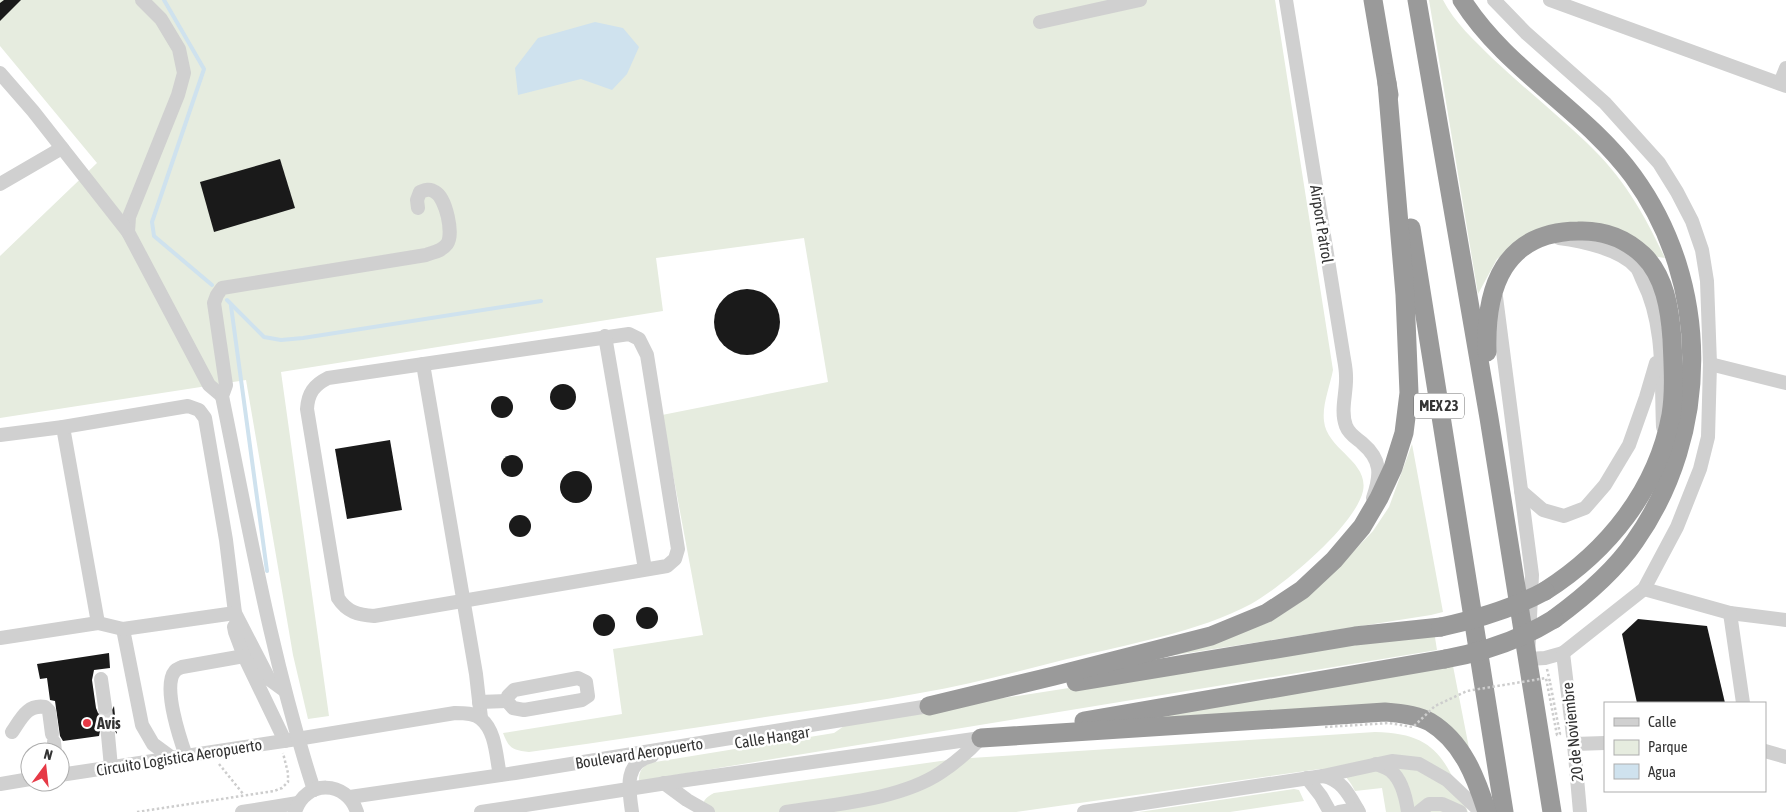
<svg xmlns="http://www.w3.org/2000/svg" width="1786" height="812" font-family="'Asap Condensed',sans-serif">
<style>
.green{fill:#e6ecdf}
.water{fill:#cfe2ee}
.lines{fill:none;stroke-linecap:round;stroke-linejoin:round}
.stream{stroke:#cfe2ee;stroke-width:4}
.building{fill:#1a1a1a}
.minor-tunnel{stroke:#d6d6d6;stroke-width:14;stroke-dasharray:14 7;stroke-linecap:butt}
.path{stroke:#cdcdcd;stroke-width:2.5;stroke-dasharray:2.5 2.5;stroke-linecap:butt}
.minor{stroke:#d0d0d0;stroke-width:14}
.highway{stroke:#9a9a9a;stroke-width:19}
.path-bridge{stroke:#cdcdcd;stroke-width:2.5;stroke-dasharray:2.5 2.5;stroke-linecap:butt}
.highway-bridge{stroke:#9a9a9a;stroke-width:19}
.poi-dot{fill:#e63946;stroke:#fff;stroke-width:2}
.labels{text-anchor:middle;stroke-width:5;stroke-linejoin:round;paint-order:stroke}
.shield{fill:#fff;stroke:#707070;stroke-width:1}
.shield-label{font-size:15px;font-weight:bold;fill:#333}
.street-label{font-size:16px;fill:#333;stroke:#fff}
.poi-label{font-size:16px;font-weight:bold;fill:#333;stroke:#fff;text-anchor:start}
</style>
<rect width="100%" height="100%" fill="#fff"/>
<g class="green">
<path d="M0,0H1275L1333,370C1330,386 1322,405 1324,421C1327,450 1369,461 1363,491C1355,526 1283,586 1251,604C1199,632 1125,645 1067,659C1019,671 970,685 920,693C878,701 835,707 792,713C704,726 617,740 529,752C513,750 509,749 503,733L622,714L613,649L703,635L662,415L828,382L804,238L656,258L663,311L281,372L329,716L308,719L293,655L246,380L0,418V256L97,163L0,46Z"/>
<path d="M1429,0H1443C1454,22 1475,41 1492,58C1523,87 1555,113 1586,142C1624,178 1643,212 1665,258L1525,237L1497,259L1478,294Z"/>
<polygon points="1412,444 1443,612 1431,615 1169,656 1270,622 1299,603 1332,574 1373,531 1389,507"/>
<path d="M1434,631L1437,650L639,781C639,772 641,768 649,763L834,733L850,722Z"/>
<polygon points="1453,666 1469,748 1435,717 1105,721"/>
<path d="M1375,732C1438,733 1446,761 1468,812H1386L1382,788L1355,791C1347,774 1338,769 1320,769L1016,812H702C702,801 705,798 714,793L955,759Z"/>
<polygon points="1294,789 1299,790 1304,801 1230,812 1139,812"/>
</g>
<polygon class="water" points="595,22 623,28 639,47 627,74 612,90 581,79 518,95 515,68 538,38"/>
<g class="lines">
<g class="stream">
<polyline points="164,0 204,69 152,222 154,236 212,285"/>
<polyline points="227,300 264,337 281,340 303,338 541,301"/>
<polyline points="231,306 267,571"/>
</g>
</g>
<g class="building">
<polygon points="4,0 21,0 0,21 0,3"/>
<polygon points="280,159 295,208 214,232 200,182"/>
<circle cx="747" cy="322" r="33"/>
<circle cx="563" cy="397" r="13"/>
<circle cx="502" cy="407" r="11"/>
<polygon points="390,440 402,510 347,519 335,449"/>
<circle cx="512" cy="466" r="11"/>
<circle cx="576" cy="487" r="16"/>
<circle cx="520" cy="526" r="11"/>
<circle cx="647" cy="618" r="11"/>
<circle cx="604" cy="625" r="11"/>
<polygon points="1638,619 1707,626 1725,703 1637,703 1622,634"/>
<polygon points="109,653 110,668 94,670 92,680 96,708 98,713 102,715 110,714 114,706 117,734 112,727 107,726 100,731 99,736 63,741 60,736 55,701 50,700 47,678 40,679 37,664"/>
</g>
<g class="lines">
<polyline class="minor-tunnel" points="105,707 108,735"/>
<g class="path">
<polyline points="1547,669 1550,682"/>
<polyline points="219,764 244,795"/>
<polyline points="137,812 274,791 282,788 288,782 288,773 283,753"/>
</g>
<g class="minor">
<polyline points="142,0 161,19 179,49 184,73 178,95 129,217 128,232 209,385 222,396"/>
<path d="M1286,0L1343,353C1344,360 1346,368 1346,376C1347,392 1340,410 1346,426C1349,434 1356,438 1362,443C1382,460 1381,475 1373,498"/>
<polyline points="1494,0 1526,33 1605,103 1659,163 1677,192 1692,221 1702,250 1707,281 1710,364 1708,437 1700,469 1677,527 1644,589 1563,653 1545,658 1528,659 1532,575 1496,297"/>
<polyline points="1550,0 1786,86"/>
<polyline points="1040,22 1140,0"/>
<polyline points="0,73 33,111 128,232"/>
<polyline points="1780,83 1786,68"/>
<polyline points="0,184 62,148"/>
<path d="M1559,238C1582,241 1620,249 1636,267C1639,270 1641,277 1643,281C1665,324 1661,380 1663,427"/>
<path d="M629,334L639,339L647,355L678,549L675,559L667,566L374,616C358,615 347,612 338,598L307,409C308,393 314,385 328,378Z"/>
<polyline points="605,336 645,569"/>
<polyline points="423,364 476,674 481,718"/>
<polyline points="1710,364 1786,383"/>
<polyline points="63,427 98,623"/>
<polyline points="0,435 63,427 188,406 199,410 205,418 226,540 235,613 269,679 284,690"/>
<polyline points="1521,491 1543,510 1564,516 1585,508 1605,485 1629,445 1646,397 1656,363"/>
<polyline points="1644,589 1730,613 1786,620"/>
<polyline points="1730,613 1743,703"/>
<polyline points="238,621 234,627 235,632 244,656 285,741"/>
<polyline points="123,629 142,725 153,744 172,758"/>
<polyline points="0,638 98,623 123,629 235,613"/>
<polyline points="1563,653 1574,744 1580,812"/>
<polygon points="578,678 586,682 588,696 582,700 524,710 513,708 507,701 508,696 514,690"/>
<polyline points="101,679 105,707"/>
<polyline points="479,702 507,701"/>
<path d="M12,732C21,719 27,704 45,707L49,711L52,734"/>
<polyline points="108,735 111,767"/>
<polyline points="54,742 55,752"/>
<polyline points="1574,744 1605,743"/>
<polyline points="1765,751 1786,757"/>
<path d="M186,756C180,739 162,686 175,671C177,669 180,668 182,667L244,656"/>
<path d="M1376,764C1381,766 1387,768 1391,771C1402,780 1406,798 1408,812"/>
<path d="M60,775L297,739L455,713C463,713 475,713 481,719C496,731 496,757 500,775"/>
<path d="M1323,776C1342,779 1350,797 1359,812"/>
<polyline points="1307,778 1321,796 1330,812"/>
<polyline points="664,783 687,800 708,812"/>
<polyline points="0,784 30,779"/>
<path d="M314,790C272,661 249,528 222,396L226,385L214,303L217,295L222,288L426,255C434,252 442,251 447,244C454,234 446,198 435,192C430,188 425,190 420,192L417,200L418,208"/>
<polyline points="350,797 515,773 929,706"/>
<polyline points="242,812 298,803"/>
<path d="M295,812C305,779 347,780 357,812"/>
<polyline points="481,812 686,780 981,738"/>
<path d="M632,812C629,790 623,762 652,756"/>
<path d="M786,812C834,804 899,800 940,773C955,763 969,751 981,738"/>
<polyline points="1084,812 1323,776 1392,761 1419,764 1447,780 1481,812"/>
<polyline points="1339,812 1357,809"/>
<polyline points="1419,812 1429,804 1442,804 1460,812"/>
</g>
<g class="highway">
<polyline points="1373,0 1389,95"/>
<polyline points="1417,0 1489,418 1552,812"/>
<path d="M1462,0C1506,70 1585,110 1633,176C1711,283 1711,433 1635,541C1614,572 1584,597 1554,619"/>
<polyline points="1411,228 1504,812"/>
<path d="M1487,352C1485,287 1504,232 1578,231C1602,230 1625,238 1643,255C1665,276 1670,310 1672,339C1673,364 1675,390 1671,415C1657,490 1608,551 1545,591"/>
<polyline points="1076,682 1355,636 1441,627"/>
<polyline points="929,706 1054,676 1211,636 1267,613 1302,590 1334,560 1362,527 1379,498 1393,468 1404,433 1409,393 1405,295 1387,83"/>
<polyline points="1084,721 1445,659"/>
<path d="M981,738L1385,712C1400,713 1417,715 1430,722C1463,742 1476,778 1487,812"/>
</g>
<polyline class="path-bridge" points="1325,727 1389,723 1413,727 1435,706 1467,691 1546,678 1557,735 1560,734 1550,682"/>
<g class="highway-bridge">
<path d="M1441,627C1477,619 1512,609 1545,591"/>
<path d="M1445,659C1484,652 1520,640 1554,619"/>
</g>
</g>
<circle class="poi-dot" cx="87" cy="723" r="5"/>
<g class="labels">
<rect class="shield" x="1414" y="393.5" width="50" height="25" rx="4"/>
<g class="shield-label">
<text x="1439" y="411">MEX 23</text>
</g>
<g class="street-label">
<text transform="translate(1322 224) rotate(81)" y="6">Airport Patrol</text>
<text transform="translate(1572 732) rotate(-96)" y="6">20 de Noviembre</text>
<text transform="translate(772 737) rotate(-9)" y="6">Calle Hangar</text>
<text transform="translate(639 753) rotate(-9)" y="6">Boulevard Aeropuerto</text>
<text transform="translate(179 757) rotate(-9)" y="6">Circuito Logistica Aeropuerto</text>
</g>
<g class="poi-label">
<text x="97" y="729">Avis</text>
</g>
</g>
<rect x="1604" y="702" width="162" height="90" fill="#ffffff" stroke="#adadad"/>
<rect x="1614" y="718" width="25" height="8" fill="#d0d0d0" stroke="#adadad"/>
<text x="1648" y="727" font-size="15" fill="#333333">Calle</text>
<rect x="1614" y="740" width="25" height="15" fill="#e6ecdf" stroke="#adadad"/>
<text x="1648" y="752" font-size="15" fill="#333333">Parque</text>
<rect x="1614" y="764" width="25" height="15" fill="#cfe2ee" stroke="#adadad"/>
<text x="1648" y="777" font-size="15" fill="#333333">Agua</text>
<g transform="translate(45 767) rotate(15)"><circle r="24" fill="#ffffff" stroke="#adadad"/>
<path d="M0-4L9 19L0 12L-9 19Z" fill="#e63946"/>
<text y="-8" font-size="14" font-weight="bold" text-anchor="middle" fill="#333333">N</text>
</g>
</svg>
